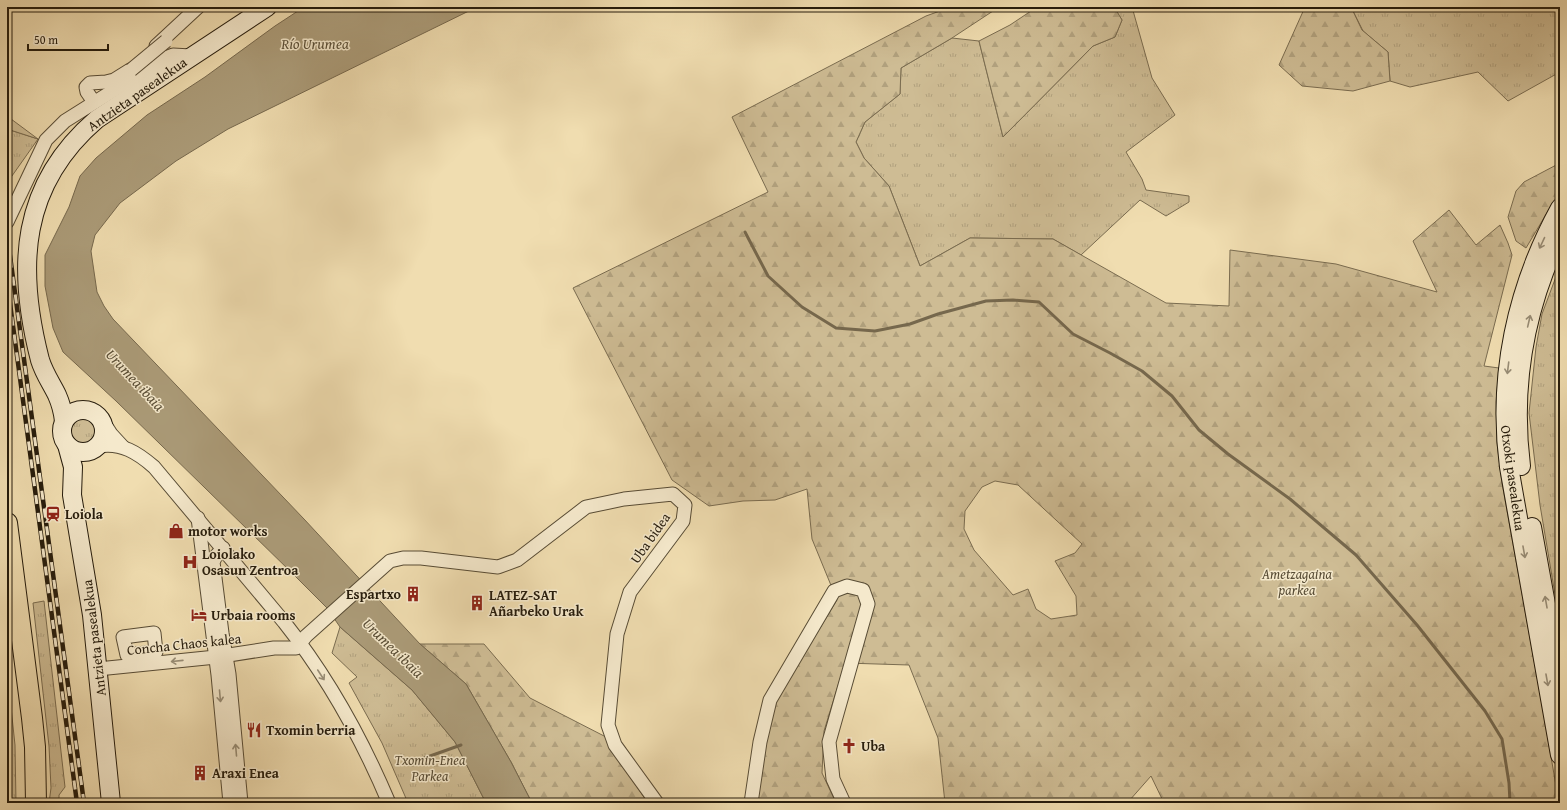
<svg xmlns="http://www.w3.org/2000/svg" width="1567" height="810" font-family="'Gentium Book Plus',serif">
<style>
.grass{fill:url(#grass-tufts);stroke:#7a6c50}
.forest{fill:url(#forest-firs);stroke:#7a6c50;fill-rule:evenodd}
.water{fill:#ab9b78;stroke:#76684d}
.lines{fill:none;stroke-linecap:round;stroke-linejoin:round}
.stream{stroke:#76684d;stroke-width:3}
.street-casing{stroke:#584c35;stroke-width:15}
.secondary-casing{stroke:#261c0c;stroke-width:20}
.primary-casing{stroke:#261c0c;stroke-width:22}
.street{stroke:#f5e9cc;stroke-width:13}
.secondary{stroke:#f5e9cc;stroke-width:18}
.primary{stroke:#f0ddb0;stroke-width:20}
.rail-casing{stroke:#261c0c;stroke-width:4.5}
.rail{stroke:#f5e9cc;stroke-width:3;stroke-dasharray:9;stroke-linecap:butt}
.street-bridge-casing{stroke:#584c35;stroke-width:15;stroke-linecap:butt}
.street-bridge{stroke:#f5e9cc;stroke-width:13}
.oneway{stroke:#988d76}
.labels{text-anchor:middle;stroke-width:3;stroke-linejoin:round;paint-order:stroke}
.street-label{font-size:14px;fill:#261c0c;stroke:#f5e9cc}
.poi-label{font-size:14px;font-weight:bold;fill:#261c0c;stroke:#f5e9cc;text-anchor:start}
.park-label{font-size:14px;font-style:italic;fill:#584c35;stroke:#f5e9cc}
.water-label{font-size:15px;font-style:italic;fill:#5b4f37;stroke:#f5e9cc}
</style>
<defs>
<pattern id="grass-tufts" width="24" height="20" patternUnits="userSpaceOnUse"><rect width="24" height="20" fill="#cebc94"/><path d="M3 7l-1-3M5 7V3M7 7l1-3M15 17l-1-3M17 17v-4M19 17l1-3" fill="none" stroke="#b1a17e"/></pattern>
<pattern id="forest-firs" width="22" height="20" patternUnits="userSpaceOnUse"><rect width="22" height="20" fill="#cebc94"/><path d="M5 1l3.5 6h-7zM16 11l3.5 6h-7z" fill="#b1a17e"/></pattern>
</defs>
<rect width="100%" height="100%" fill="#f0ddb0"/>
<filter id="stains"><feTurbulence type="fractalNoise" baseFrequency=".005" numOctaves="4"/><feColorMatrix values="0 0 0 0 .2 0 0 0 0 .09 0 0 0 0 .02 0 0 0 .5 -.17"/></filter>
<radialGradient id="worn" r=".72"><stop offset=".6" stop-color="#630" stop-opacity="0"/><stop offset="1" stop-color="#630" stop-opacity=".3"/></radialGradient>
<g class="grass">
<polygon points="1114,7 1132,7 1152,78 1175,115 1126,152 1142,179 1146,190 1189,196 1189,202 1166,216 1140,200 1081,255 1053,239 970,238 920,266 889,186 864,158 856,142 865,122 900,94 901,68 952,38 979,41 1003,137 1093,46 1115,37 1122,20"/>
<polygon points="1351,7 1560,7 1560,72 1508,101 1478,72 1410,87 1390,81 1388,52 1363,31"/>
<polygon points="7,129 38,139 7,183"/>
<polygon points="1560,266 1560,624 1540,505 1529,413 1536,347 1542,314"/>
<circle cx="83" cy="431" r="14"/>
<polygon points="44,601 65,787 59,795 59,803 49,803 51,788 49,746 33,603"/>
<polygon points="340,627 412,690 455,742 486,803 408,803 382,743 349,683 357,677 332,653"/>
<polygon points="7,670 15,745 16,803 7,803"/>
</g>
<g class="forest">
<path d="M951,7H991L993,11L952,38L901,68L900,94L865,122L856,142L864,158L889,186L920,266L970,238L1053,239L1166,303L1229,306L1230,250L1336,264L1437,292L1413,241L1449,210L1476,245L1500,225L1508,243L1512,255L1484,366L1499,368L1496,402L1497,443L1502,483L1541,699L1559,803H1164L1151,776L1129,801V803H945L938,738L909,665L845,663L824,731L822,773L836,803H756L760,770L776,700L837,600L812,539L807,489L775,500L743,501L709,506L672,480L573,288L768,192L732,117L926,16ZM995,481L1018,485L1082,544L1075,553L1055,561L1076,596L1077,615L1051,619L1036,609L1028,589L1013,595L974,550L964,529L965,511L982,487Z"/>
<polygon points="1037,7 1114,7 1122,20 1115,37 1093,46 1003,137 979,41 1010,25"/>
<polygon points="1305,7 1351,7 1362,30 1388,52 1390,81 1353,91 1302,86 1279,65"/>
<polygon points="7,116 38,139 7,129"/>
<polygon points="1560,163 1560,191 1526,248 1516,241 1508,217 1516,191 1524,182"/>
<polygon points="420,644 484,644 530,698 606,737 622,765 648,803 532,803 511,762 466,684"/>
</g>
<polygon class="water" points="304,7 477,7 228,129 176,161 120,203 95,235 91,251 97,292 104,306 113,319 304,519 420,644 466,684 511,762 532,803 486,803 455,742 412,690 340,627 327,608 293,574 116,401 63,352 53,328 45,286 45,255 69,207 80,176 96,158 147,115 205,77 275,26"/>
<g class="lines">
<g class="stream">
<polyline points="745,232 768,276 802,307 836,328 875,331 910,324 938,314 986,301 1013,300 1039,302 1073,334 1110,353 1142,371 1172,396 1199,430 1228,454 1290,499 1356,555 1417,625 1485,711 1502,739 1509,783 1510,803"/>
<polyline points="416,761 461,745"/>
</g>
<defs>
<g id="street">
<polyline points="156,46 198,7"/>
<polyline points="94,102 87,92 86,87 90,83 106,82 114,80 130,70"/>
<polyline points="7,222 46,140 65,121 165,58 173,55 191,56"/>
<polyline points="104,423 111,434 123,447"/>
<path d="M99,446C121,442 138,453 154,467L284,622C327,676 362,739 389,803"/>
<polyline points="198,518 218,675 230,803"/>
<polyline points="223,548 216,556 213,562 222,633 229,674 241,803"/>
<polygon points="154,633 156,652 127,655 123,637"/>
<polyline points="98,669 216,657 274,648 296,648 306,636 390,561 403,558 421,558 498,567 517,560 586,507 624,499 673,494 685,505 683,521 630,592 617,634 608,725 615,745 657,803"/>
<polyline points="751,803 760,742 770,700 834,591 847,586 863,590 868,604 829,742 833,779 844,803"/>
</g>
<g id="secondary">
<path d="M1560,208C1516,288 1497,377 1509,467L1560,755"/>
<circle cx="83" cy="431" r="21"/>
<path d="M64,421C63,412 61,404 57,395C51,383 44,373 40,360C16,267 20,185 97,119L267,7"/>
<polyline points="67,445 73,467 72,495 92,615 111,803"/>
<path d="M1521,466C1511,386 1525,308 1560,235"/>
<polyline points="1532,527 1560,681"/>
</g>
<polyline id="primary" points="7,523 32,718 35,747 36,803"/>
</defs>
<use href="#street" class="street-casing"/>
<use href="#secondary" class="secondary-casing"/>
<use href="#primary" class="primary-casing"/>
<use href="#street" class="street"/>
<use href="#secondary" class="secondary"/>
<use href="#primary" class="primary"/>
<defs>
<g id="rail">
<polyline points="8,241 84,803"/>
<polyline points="7,281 77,803"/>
</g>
</defs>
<use href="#rail" class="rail-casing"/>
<use href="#rail" class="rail"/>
<defs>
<polyline id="street-bridge" points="131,70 166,41"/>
</defs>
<use href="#street-bridge" class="street-bridge-casing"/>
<use href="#street-bridge" class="street-bridge"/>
</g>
<defs><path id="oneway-shaft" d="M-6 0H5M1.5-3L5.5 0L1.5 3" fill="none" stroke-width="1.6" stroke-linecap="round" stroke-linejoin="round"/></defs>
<g class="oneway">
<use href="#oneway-shaft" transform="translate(1542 243) rotate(115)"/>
<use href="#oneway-shaft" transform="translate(1529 321) rotate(-77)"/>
<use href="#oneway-shaft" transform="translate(1508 368) rotate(97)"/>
<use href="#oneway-shaft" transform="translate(1524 552) rotate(80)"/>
<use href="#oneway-shaft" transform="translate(1546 602) rotate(-100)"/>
<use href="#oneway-shaft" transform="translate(177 661) rotate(174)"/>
<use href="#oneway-shaft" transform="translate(321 675) rotate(57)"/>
<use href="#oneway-shaft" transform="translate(1547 680) rotate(80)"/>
<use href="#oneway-shaft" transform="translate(220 696) rotate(85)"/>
<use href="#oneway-shaft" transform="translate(236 750) rotate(-95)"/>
</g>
<defs>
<symbol id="station-bare" viewBox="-9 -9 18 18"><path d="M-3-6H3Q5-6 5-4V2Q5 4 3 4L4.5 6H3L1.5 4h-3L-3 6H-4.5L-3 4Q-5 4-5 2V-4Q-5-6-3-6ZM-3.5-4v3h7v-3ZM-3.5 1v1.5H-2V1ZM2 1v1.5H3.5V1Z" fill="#8f2418" stroke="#f5e9cc" stroke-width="2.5" paint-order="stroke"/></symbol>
<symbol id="shop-bare" viewBox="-9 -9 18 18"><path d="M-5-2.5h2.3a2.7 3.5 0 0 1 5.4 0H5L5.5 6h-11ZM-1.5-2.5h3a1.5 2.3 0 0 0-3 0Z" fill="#8f2418" stroke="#f5e9cc" stroke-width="2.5" paint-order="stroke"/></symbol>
<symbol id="hospital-bare" viewBox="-9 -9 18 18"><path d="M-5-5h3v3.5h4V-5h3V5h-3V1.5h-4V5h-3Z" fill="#8f2418" stroke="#f5e9cc" stroke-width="2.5" paint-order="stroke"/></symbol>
<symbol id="building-bare" viewBox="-9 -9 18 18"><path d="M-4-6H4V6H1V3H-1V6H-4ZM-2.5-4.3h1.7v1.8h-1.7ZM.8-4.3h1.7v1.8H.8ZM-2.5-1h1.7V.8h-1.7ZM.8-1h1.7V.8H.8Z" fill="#8f2418" stroke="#f5e9cc" stroke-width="2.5" paint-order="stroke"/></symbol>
<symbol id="hotel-bare" viewBox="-9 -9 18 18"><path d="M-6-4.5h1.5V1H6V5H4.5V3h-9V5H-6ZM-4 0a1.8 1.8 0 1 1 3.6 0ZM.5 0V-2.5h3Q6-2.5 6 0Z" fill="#8f2418" stroke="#f5e9cc" stroke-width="2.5" paint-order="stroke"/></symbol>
<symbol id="restaurant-bare" viewBox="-9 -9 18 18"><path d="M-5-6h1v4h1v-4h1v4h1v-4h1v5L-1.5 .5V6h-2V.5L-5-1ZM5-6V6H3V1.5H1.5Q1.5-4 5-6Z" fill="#8f2418" stroke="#f5e9cc" stroke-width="2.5" paint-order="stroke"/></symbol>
<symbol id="church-bare" viewBox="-9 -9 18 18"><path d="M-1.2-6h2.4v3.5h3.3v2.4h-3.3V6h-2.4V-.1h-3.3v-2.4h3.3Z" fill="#8f2418" stroke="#f5e9cc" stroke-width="2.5" paint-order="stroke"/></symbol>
</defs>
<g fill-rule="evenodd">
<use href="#station-bare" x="42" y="503" width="22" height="22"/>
<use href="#shop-bare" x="165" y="520" width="22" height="22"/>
<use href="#hospital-bare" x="179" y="551" width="22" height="22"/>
<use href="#building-bare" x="402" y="583" width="22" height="22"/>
<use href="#building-bare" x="466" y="592" width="22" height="22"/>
<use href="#hotel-bare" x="188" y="604" width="22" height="22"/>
<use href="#restaurant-bare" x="243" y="719" width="22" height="22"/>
<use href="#church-bare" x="838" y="735" width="22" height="22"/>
<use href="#building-bare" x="189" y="762" width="22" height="22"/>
</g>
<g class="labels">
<g class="street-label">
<text transform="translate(137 94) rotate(-35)" y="5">Antzieta pasealekua</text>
<text transform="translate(1513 478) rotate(82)" y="5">Otxoki pasealekua</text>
<text transform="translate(650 538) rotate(-55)" y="5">Uba bidea</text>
<text transform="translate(94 638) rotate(-97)" y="5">Antzieta pasealekua</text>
<text transform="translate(184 644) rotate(-6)" y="5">Concha Chaos kalea</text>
</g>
<g class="poi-label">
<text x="65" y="519">Loiola</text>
<text x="188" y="536">motor works</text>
<text x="202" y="559">Loiolako<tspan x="202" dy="16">Osasun Zentroa</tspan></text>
<text x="401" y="599" text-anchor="end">Espartxo</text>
<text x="489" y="600">LATEZ-SAT<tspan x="489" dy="16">Añarbeko Urak</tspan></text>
<text x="211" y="620">Urbaia rooms</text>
<text x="266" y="735">Txomin berria</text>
<text x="861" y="751">Uba</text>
<text x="212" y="778">Araxi Enea</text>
</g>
<g class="park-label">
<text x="1297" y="579">Ametzagaina<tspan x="1297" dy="16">parkea</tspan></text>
<text x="430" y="765">Txomin-Enea<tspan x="430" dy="16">Parkea</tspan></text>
</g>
<g class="water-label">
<text x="315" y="49">Río Urumea</text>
<text transform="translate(135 380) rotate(47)" y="5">Urumea ibaia</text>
<text transform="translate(393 648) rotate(44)" y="5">Urumea ibaia</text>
</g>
</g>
<rect width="1567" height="810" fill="none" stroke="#f0ddb0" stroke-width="24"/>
<rect x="8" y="8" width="1551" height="794" fill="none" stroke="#261c0c" stroke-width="2"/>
<rect x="12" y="12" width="1543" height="786" fill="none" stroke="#261c0c"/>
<path d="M28 44v6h80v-6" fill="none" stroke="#261c0c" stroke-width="2"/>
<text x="34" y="44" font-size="12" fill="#261c0c" stroke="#f5e9cc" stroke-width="3" paint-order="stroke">50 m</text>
<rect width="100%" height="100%" filter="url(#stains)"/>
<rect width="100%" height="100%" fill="url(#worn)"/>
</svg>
